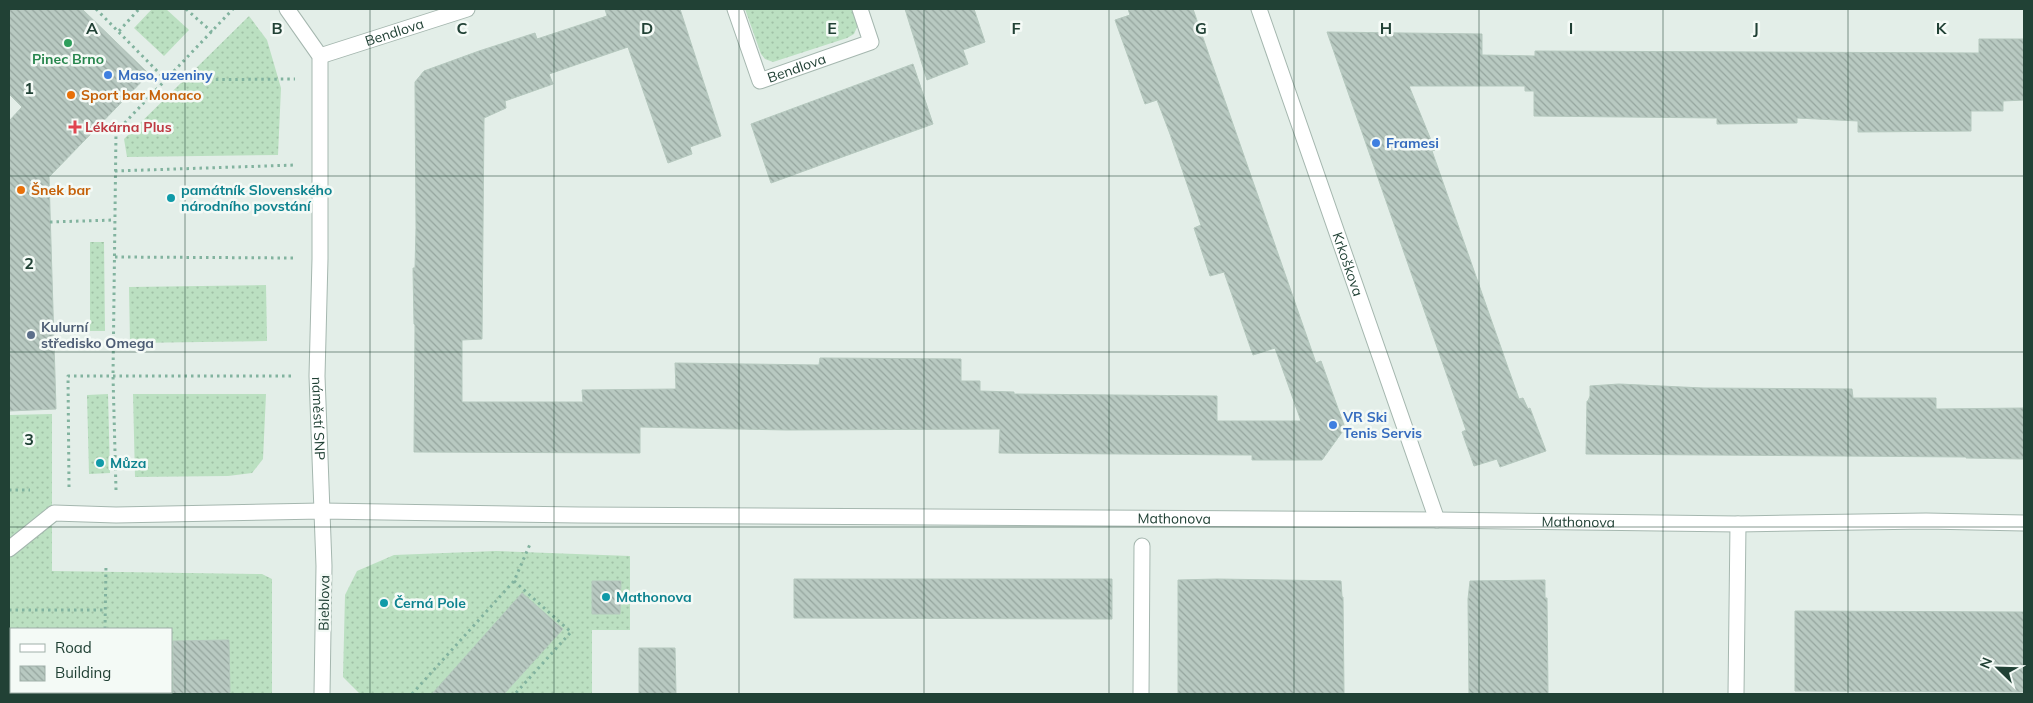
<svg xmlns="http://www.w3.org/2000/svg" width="2033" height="703" font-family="Mulish,sans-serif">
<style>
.grass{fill:url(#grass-dots)}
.building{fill:url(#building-back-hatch);stroke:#b5c8be}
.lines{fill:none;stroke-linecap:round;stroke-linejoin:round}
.lane-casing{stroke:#a5b7af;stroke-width:17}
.street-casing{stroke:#a5b7af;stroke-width:17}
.path{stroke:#82b39f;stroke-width:3;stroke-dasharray:2.5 4;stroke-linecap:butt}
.lane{stroke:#fff;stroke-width:15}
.street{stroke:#fff;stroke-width:15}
.grid{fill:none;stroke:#214135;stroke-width:1;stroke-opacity:0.55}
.leisure-dot{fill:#2e9e5b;stroke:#f4faf6;stroke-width:2}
.shop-dot{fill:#3f7fe0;stroke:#f4faf6;stroke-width:2}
.food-dot{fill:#e8710a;stroke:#f4faf6;stroke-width:2}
.health-dot{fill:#e0444e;stroke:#f4faf6;stroke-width:2}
.culture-dot{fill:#0f9aa8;stroke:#f4faf6;stroke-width:2}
.service-dot{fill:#5c6f8a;stroke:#f4faf6;stroke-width:2}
.labels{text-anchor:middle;stroke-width:5;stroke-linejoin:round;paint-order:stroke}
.street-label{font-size:14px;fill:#214135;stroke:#f4faf6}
.leisure-label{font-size:14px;font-weight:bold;fill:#27864d;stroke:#f4faf6}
.shop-label{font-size:14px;font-weight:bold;fill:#366cbe;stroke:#f4faf6;text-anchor:start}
.food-label{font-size:14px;font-weight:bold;fill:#c56008;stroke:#f4faf6;text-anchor:start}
.health-label{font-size:14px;font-weight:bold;fill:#be3a42;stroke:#f4faf6;text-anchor:start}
.culture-label{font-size:14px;font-weight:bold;fill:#0d838f;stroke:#f4faf6;text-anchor:start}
.service-label{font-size:14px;font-weight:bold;fill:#4e5e75;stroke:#f4faf6;text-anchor:start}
.grid-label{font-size:16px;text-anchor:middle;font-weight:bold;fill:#214135;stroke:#f4faf6;stroke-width:5;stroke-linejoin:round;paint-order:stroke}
</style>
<defs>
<pattern id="grass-dots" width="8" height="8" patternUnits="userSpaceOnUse" patternTransform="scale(1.25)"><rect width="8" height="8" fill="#bbe0c1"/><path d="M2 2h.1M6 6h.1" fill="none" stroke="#a0c1a6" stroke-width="1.8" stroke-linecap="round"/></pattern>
<pattern id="building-back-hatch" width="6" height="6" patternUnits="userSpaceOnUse" patternTransform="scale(1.25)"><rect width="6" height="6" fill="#b8c9c1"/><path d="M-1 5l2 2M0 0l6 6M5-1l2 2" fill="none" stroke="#95a59e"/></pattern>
</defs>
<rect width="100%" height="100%" fill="#e3eee8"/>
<g class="grass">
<polygon points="152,9 166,9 189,30 164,56 134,28"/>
<polygon points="745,9 853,9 858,25 854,34 847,38 773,62 765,59 761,54"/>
<polygon points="249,16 267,40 281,88 278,155 127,157 124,139"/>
<polygon points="90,242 104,242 105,331 90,331"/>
<polygon points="266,285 267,341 130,343 129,287"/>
<polygon points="108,394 110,473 89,474 87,395"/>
<polygon points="133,394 266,394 263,459 252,473 228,476 135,477"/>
<polygon points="52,414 52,571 262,574 272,579 272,694 38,694 39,692 171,692 171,629 11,629 11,655 9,653 9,415"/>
<polygon points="496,551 630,556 630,630 592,630 592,694 360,694 343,677 345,595 357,571 394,555"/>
</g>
<g class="building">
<polygon points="9,9 82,9 149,74 49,177 56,409 9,411 9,121 22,107 9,94"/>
<polygon points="605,9 680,9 721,136 690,147 692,154 668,163 628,47 549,74 553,84 505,101 506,108 484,118 482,339 462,340 462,402 583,402 582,390 676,389 675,363 819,365 820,358 961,359 961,381 980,381 980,391 1014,392 1014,394 1217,396 1217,421 1301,421 1275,348 1253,355 1224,272 1210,276 1194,228 1201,225 1170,134 1157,100 1145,104 1115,20 1130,15 1128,9 1193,9 1316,363 1321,361 1345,428 1322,460 1252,460 1252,455 999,453 1000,429 787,430 640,427 640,453 414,452 415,325 414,324 413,268 415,268 416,228 415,82 424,71 479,51 535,33 537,39 607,16"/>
<polygon points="905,9 974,9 985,42 963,50 968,64 927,80"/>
<polygon points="1327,32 1482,34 1482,55 1535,56 1535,51 1979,53 1979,39 2024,39 2024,100 2003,101 2003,111 1971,111 1971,131 1858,132 1858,121 1797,118 1797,123 1717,124 1717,118 1534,116 1534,91 1525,91 1525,86 1409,86 1435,150 1432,151 1519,399 1523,398 1528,409 1530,408 1546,451 1500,467 1497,459 1474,466 1462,432 1466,430"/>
<polygon points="913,64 933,124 771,183 751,124"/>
<polygon points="1619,384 1703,388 1852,389 1853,398 1936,398 1936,409 2024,408 2024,459 1966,458 1966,457 1586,454 1587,401 1588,401 1590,396 1590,386"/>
<polygon points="794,579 1112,579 1112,619 794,618"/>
<polygon points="1217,579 1341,581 1342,597 1343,597 1344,694 1178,694 1178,580"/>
<polygon points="1545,580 1545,598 1547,598 1548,694 1469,694 1468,599 1470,581"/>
<polygon points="592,581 621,581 620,614 592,614"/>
<polygon points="522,593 563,629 504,694 432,694"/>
<polygon points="1795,611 2024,612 2024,692 1795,691"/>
<polygon points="229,640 230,694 173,694 173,641"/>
<polygon points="639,648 675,648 676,694 639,694"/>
</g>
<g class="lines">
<defs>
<g id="lane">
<polyline points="1141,694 1142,546"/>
<polyline points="1736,694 1738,524"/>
</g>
<g id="street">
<path id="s1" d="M287,9L320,56V259L317,376L324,566L322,694"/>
<path id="s2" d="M735,9L760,81L871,42L860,9"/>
<path id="s3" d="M1259,9L1437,520"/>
<path id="s4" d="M320,56L467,9"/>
<path id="s5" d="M9,549L54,513L116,515L322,511L579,515L1437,520L1738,524L1926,521L2024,523"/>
</g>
</defs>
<use href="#lane" class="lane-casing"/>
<use href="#street" class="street-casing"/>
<g class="path">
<polyline points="96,9 166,80 295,79"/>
<polyline points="186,9 212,32"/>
<polyline points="119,31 139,9"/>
<polyline points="115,171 296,165"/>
<polyline points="50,222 115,220"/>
<polyline points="115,257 296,258"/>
<polyline points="69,487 68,376 294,376"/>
<polyline points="9,490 30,490"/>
<polyline points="116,490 113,376 116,132 233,9"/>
<polyline points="514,581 571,632 515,694"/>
<polyline points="9,610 105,610"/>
<polyline points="105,629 106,564"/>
<polyline points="105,694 105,692"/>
<polyline points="412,694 514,581 531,542"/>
</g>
<use href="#lane" class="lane"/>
<use href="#street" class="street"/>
</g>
<path class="grid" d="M185,9V694M370,9V694M554,9V694M739,9V694M924,9V694M1109,9V694M1294,9V694M1479,9V694M1663,9V694M1848,9V694M9,176H2024M9,352H2024M9,527H2024"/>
<circle class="leisure-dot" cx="68" cy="43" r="5"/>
<g class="shop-dot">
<circle cx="108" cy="75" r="5"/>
<circle cx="1376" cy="143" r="5"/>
<circle cx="1333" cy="425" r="5"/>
</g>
<g class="food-dot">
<circle cx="71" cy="95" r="5"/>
<circle cx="21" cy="190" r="5"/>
</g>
<path class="health-dot" d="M72.5 119.5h5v5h5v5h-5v5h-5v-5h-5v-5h5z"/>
<g class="culture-dot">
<circle cx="171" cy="198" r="5"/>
<circle cx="100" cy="463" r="5"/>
<circle cx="606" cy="597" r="5"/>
<circle cx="384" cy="603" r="5"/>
</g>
<circle class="service-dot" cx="31" cy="335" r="5"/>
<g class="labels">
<g class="street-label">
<text dy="5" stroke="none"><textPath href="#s4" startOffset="78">Bendlova</textPath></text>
<text dy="5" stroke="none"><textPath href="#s2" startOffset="115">Bendlova</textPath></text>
<text dy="5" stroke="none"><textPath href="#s3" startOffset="270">Krkoškova</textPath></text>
<text dy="5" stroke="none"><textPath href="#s1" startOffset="420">náměstí SNP</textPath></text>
<text dy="5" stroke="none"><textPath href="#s5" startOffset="1178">Mathonova</textPath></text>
<text dy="5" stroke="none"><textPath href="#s5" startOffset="1582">Mathonova</textPath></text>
<text transform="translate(324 603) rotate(-89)" y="5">Bieblova</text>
</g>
<g class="leisure-label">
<text x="68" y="64">Pinec Brno</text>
</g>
<g class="shop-label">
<text x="118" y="80">Maso, uzeniny</text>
<text x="1386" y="148">Framesi</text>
<text x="1343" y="422">VR Ski<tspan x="1343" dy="16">Tenis Servis</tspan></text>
</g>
<g class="food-label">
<text x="81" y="100">Sport bar Monaco</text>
<text x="31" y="195">Šnek bar</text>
</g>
<g class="health-label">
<text x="85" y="132">Lékárna Plus</text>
</g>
<g class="culture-label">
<text x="181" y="195">památník Slovenského<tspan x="181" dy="16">národního povstání</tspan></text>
<text x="110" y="468">Můza</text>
<text x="616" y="602">Mathonova</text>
<text x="394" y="608">Černá Pole</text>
</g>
<g class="service-label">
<text x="41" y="332">Kulurní<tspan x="41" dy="16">středisko Omega</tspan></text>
</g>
</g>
<g class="grid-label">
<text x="92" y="34">A</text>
<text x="277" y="34">B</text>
<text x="462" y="34">C</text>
<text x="647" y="34">D</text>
<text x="832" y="34">E</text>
<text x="1016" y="34">F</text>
<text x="1201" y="34">G</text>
<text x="1386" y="34">H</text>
<text x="1571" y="34">I</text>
<text x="1756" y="34">J</text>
<text x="1941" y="34">K</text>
<text x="29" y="94">1</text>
<text x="29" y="269">2</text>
<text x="29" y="445">3</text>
</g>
<rect width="2033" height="703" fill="none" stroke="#214135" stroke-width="20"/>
<rect x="10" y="628" width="162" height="65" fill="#f4faf6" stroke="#a0b0a9"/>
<rect x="20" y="644" width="25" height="8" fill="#ffffff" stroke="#a0b0a9"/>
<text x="55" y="653" font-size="15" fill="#214135">Road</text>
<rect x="20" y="666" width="25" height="15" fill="url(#building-back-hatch)" stroke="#a0b0a9"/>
<text x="55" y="678" font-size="15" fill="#214135">Building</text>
<g transform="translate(1998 668) rotate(293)" stroke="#f4faf6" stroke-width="4" paint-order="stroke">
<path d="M0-4L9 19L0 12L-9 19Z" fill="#214135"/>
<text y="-8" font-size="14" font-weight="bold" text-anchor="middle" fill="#214135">N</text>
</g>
</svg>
